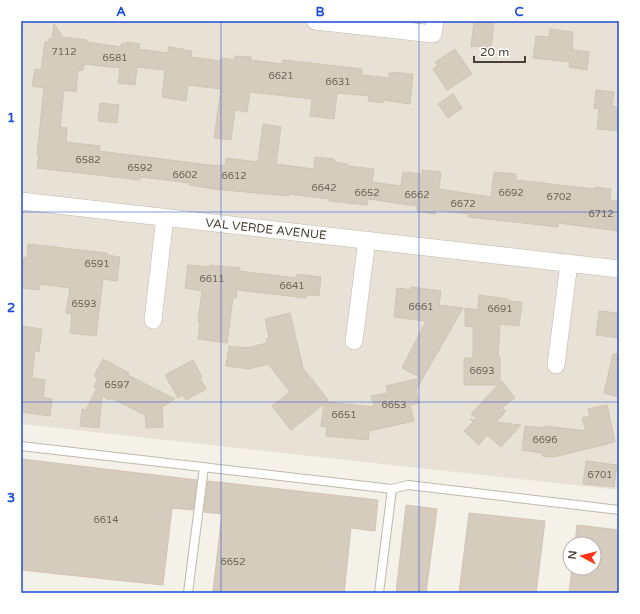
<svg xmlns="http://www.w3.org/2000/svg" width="640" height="614" font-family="'Varela Round',sans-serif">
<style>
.residential{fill:#e8e2d6}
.building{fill:#d6ccbe;stroke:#d1c4b1}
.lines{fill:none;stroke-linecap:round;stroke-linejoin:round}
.lane-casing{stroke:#c0b8ab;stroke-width:10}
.street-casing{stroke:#c0b8ab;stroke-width:18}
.lane{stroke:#fff;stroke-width:8}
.street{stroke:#fff;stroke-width:17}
.grid{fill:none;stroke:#1d4ed8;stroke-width:1;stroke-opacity:0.55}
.labels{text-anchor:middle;stroke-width:4;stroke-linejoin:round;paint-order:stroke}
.number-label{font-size:10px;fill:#6c6459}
.street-label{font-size:12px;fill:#484137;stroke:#fff}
.neatline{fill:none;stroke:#1d4ed8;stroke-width:1.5}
.grid-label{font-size:13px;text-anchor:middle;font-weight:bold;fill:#1d4ed8}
</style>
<rect width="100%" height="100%" fill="#f4f1e8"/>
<polygon class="residential" points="23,21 619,21 619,490 21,424 21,35"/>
<g class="building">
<polygon points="474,21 494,21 491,48 471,46"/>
<polygon points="54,24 63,37 87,40 86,42 121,47 121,44 127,44 127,42 140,44 139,49 168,53 168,47 184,49 184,50 192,51 191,57 221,61 222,58 235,60 235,56 251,57 251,60 282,64 283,60 320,64 362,69 362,75 389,78 389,73 392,73 392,72 413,74 410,104 383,100 383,103 368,101 369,96 337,93 334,119 310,116 312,99 250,92 247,112 235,110 231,140 214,138 221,89 188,85 186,101 162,97 165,70 137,67 135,85 118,83 120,68 84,64 83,70 78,70 76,92 64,90 60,127 67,128 66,142 100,146 99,151 217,166 217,165 225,166 226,158 258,162 263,124 281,127 276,164 314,169 315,157 334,159 334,162 347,164 347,166 374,169 372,182 401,186 403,172 422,174 422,170 441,172 439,189 491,197 494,172 516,174 516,180 595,189 595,187 611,189 610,200 619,201 619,231 558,223 558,227 523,223 468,217 469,214 435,210 435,214 417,211 417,206 368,199 367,205 329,201 329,199 289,194 289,196 214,189 189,185 190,183 140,177 140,180 37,168 39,154 37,154 44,88 32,86 35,69 41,70 45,42 49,42 49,39 52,39"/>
<polygon points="550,29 573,32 572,47 574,48 573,50 589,52 587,70 569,67 570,62 533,58 536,36 549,37"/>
<polygon points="455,49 472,74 447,90 433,69 438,65 435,62"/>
<polygon points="596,90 614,92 612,106 619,107 619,131 597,129 599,109 594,108"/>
<polygon points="453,94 462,108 448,118 438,104"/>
<polygon points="100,103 119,105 117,123 98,121"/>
<polygon points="28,244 107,253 107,255 120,257 117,281 103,279 96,336 70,333 72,314 66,313 70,288 40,284 39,290 21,288 24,257 27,258"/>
<polygon points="188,265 209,267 210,265 240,268 239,271 297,278 297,274 321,277 319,296 307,295 306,298 237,290 236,298 233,298 227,343 198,339 200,322 198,322 202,291 185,288"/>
<polygon points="411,287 441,291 439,305 463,308 416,390 419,403 410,405 414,421 369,431 368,440 326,436 327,427 321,426 324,404 291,430 272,406 290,392 268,364 249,369 226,366 229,346 246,348 267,343 266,339 269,338 265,319 290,313 303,368 328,400 327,402 374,407 371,396 388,393 386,386 421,378 402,368 426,321 394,317 397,288 411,290"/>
<polygon points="479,295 508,299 508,301 522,302 519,326 500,324 498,357 500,357 500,383 502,381 515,398 502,408 506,411 496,422 521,425 501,447 487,435 479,445 464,431 473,422 470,419 475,420 476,418 471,414 498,385 464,385 464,358 473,358 473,327 465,326 465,308 478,310"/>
<polygon points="599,311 619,313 619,338 596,335"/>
<polygon points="21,326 42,329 39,352 35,351 32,378 45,380 43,397 52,399 50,416 21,412"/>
<polygon points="613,354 619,354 619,397 604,393"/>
<polygon points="103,359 129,373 128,375 175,399 162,407 163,427 146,428 145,415 111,398 110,400 102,396 99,428 80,426 82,409 86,410 97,388 94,387 98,378 94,376"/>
<polygon points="193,360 202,377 200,378 206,389 186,400 183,395 178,398 165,375"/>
<polygon points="607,405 615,442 554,457 542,456 542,453 522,450 525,426 544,428 545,426 586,431 582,418 590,416 588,409"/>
<polygon points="21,459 197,480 193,510 172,508 163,585 21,570"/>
<polygon points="586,461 617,465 614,487 583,484"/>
<polygon points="208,481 378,500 375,531 351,528 344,593 233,593 213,591 222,514 204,512"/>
<polygon points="406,505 437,509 426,593 396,593"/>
<polygon points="469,513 545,521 536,593 459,593"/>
<polygon points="577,525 619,530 619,593 569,593 572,568 594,568 594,544 575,544"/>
</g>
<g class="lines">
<defs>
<g id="lane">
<polyline points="21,446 392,489 408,485 619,510"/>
<polyline points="188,593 204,467"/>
<polyline points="379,593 392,489"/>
</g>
<g id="street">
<polyline points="315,21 433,34 435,21"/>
<polyline points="21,201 619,269"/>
<polyline points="153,320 165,217"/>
<polyline points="354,341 367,240"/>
<polyline points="556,365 569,263"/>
</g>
</defs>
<use href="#lane" class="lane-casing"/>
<use href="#street" class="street-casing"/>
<use href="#lane" class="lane"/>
<use href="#street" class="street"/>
</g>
<path class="grid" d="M221,21V593M419,21V593M21,212H619M21,402H619"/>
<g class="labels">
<g class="number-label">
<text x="64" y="55">7112</text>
<text x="115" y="61">6581</text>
<text x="281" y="79">6621</text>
<text x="338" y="85">6631</text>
<text x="88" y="163">6582</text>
<text x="140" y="171">6592</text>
<text x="185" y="178">6602</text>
<text x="234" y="179">6612</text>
<text x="324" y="191">6642</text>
<text x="367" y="196">6652</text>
<text x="511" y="196">6692</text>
<text x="417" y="198">6662</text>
<text x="559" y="200">6702</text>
<text x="463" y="207">6672</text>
<text x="601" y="217">6712</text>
<text x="97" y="267">6591</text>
<text x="212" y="282">6611</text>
<text x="292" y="289">6641</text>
<text x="84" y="307">6593</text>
<text x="421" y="310">6661</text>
<text x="500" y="312">6691</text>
<text x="482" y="374">6693</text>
<text x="117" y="388">6597</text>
<text x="394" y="408">6653</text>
<text x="344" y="418">6651</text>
<text x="545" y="443">6696</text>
<text x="600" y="478">6701</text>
<text x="106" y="523">6614</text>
<text x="233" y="565">6652</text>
</g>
<g class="street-label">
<text transform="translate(266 229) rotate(6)" y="4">VAL VERDE AVENUE</text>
</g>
</g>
<rect width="640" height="614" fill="none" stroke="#ffffff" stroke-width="44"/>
<g transform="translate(582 556) rotate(277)"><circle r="19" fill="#ffffff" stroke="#b6b3af"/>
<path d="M0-3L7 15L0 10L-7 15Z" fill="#fd3517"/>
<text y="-6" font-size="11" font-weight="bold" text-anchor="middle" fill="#484137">N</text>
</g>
<path d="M474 56v6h51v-6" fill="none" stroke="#484137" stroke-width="2"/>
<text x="480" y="56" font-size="12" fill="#484137" stroke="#ffffff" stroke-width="3" paint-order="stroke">20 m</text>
<rect x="22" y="22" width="596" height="570" class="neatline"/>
<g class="grid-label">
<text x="121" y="16">A</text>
<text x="320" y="16">B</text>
<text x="519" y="16">C</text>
<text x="11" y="122">1</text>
<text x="11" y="312">2</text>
<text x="11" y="502">3</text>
</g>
</svg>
